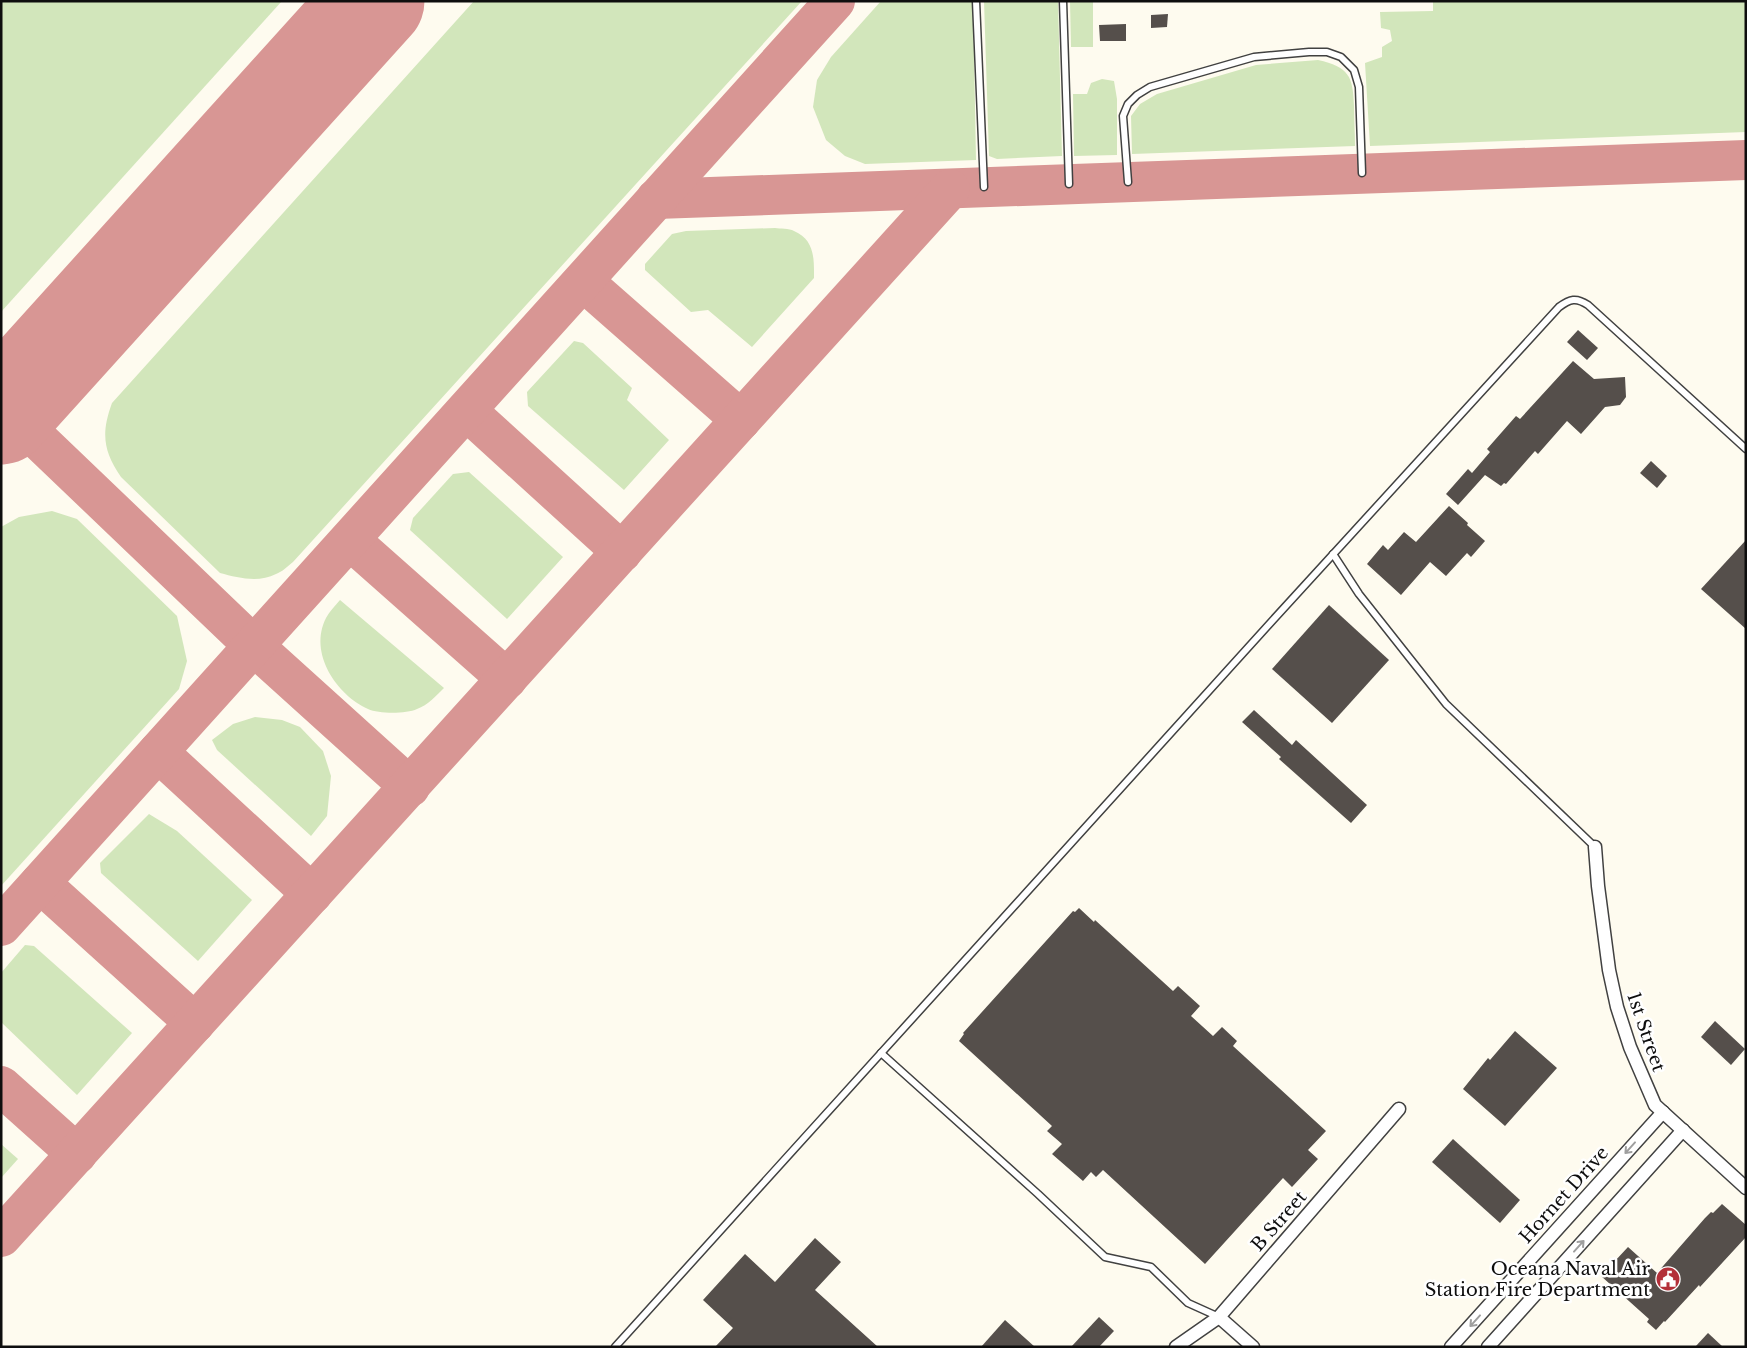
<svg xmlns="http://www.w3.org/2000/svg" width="1747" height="1348" font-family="'Libre Baskerville',serif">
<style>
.green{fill:#d2e6bb}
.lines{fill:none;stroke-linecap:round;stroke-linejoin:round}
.taxiway{stroke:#d89694;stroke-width:40}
.runway{stroke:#d89694;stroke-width:101}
.building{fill:#554f4b}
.service-casing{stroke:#414141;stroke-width:9}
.minor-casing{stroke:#414141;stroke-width:15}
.service{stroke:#fff;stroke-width:6}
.minor{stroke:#fff;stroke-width:12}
.oneway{stroke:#9f9f9f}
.labels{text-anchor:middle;stroke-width:5;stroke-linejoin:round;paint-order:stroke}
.street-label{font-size:18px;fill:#0e0e0e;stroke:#fff}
.poi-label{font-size:18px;fill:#0e0e0e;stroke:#fff;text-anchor:end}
</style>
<rect width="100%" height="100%" fill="#fefbef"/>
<g class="green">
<polygon points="1,1 282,1 1,312"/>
<path d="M474,1H802L293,562C288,566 282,572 276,574C259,583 238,578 220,573L121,477C103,451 101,433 112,403Z"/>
<polygon points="881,1 973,1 976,160 865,164 845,156 826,140 813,107 817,80 831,57"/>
<polygon points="984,1 1058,1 1062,156 997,159 989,156"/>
<polygon points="1070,1 1093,1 1093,47 1071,47"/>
<polygon points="1433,1 1746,1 1746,132 1370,146 1365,63 1382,57 1382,47 1392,41 1390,30 1381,28 1380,12 1433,11"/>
<path d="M1318,60C1349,67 1353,76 1354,106C1354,120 1355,133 1355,146L1132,154L1131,116L1140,104L1157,94L1256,65Z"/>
<polygon points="1102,79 1114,81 1117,99 1117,155 1074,156 1073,94 1087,94 1091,83"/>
<path d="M775,228C780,229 789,228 794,231C815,240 814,259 814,278L752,347L708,310L691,312L645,270V264L672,234L686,231Z"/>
<polygon points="574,341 583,343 632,388 627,400 669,440 624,490 528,406 527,392"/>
<polygon points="469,472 563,557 507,619 410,530 413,518 453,474"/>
<polygon points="52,511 77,519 177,616 187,661 179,689 1,886 1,527 19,517"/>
<path d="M340,600L444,688C436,696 428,705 417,709C406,714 379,714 368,709C337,695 308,653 326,618C329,612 335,606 340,600Z"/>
<polygon points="255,717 282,720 300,727 323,751 331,776 327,816 311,836 217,750 212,740 233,724"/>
<polygon points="149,814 177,831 252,900 198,961 101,873 100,863"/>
<polygon points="25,945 34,946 132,1033 77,1095 1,1022 1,973"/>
<polygon points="1,1144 18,1159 1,1178"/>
</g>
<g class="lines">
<g class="taxiway">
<polyline points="656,199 1746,160"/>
<polyline points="584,282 741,420"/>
<polyline points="1,404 254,646 410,787"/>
<polyline points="467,411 622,552"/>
<polyline points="350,540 507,679"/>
<polyline points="158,752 312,894"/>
<polyline points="40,883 195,1023"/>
<polyline points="1,926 835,1"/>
<polyline points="1,1086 77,1154"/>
<polyline points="1,1237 950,189"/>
</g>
<polyline class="runway" points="1,414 374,1"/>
</g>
<g class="building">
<polygon points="1168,14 1167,27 1151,28 1151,15"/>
<polygon points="1126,24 1126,41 1100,41 1099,25"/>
<polygon points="1578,330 1598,348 1587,360 1567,342"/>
<polygon points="1573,361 1594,379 1625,377 1626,397 1620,405 1605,407 1581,434 1567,421 1538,454 1535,451 1506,484 1504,483 1501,486 1485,475 1458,505 1446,494 1468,469 1472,473 1490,452 1487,449 1516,416 1520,419"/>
<polygon points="1651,461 1667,476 1657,488 1640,473"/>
<polygon points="1449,506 1468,523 1467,525 1485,541 1471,557 1467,553 1446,576 1430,562 1401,595 1367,564 1383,545 1388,550 1404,532 1416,542"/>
<polygon points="1746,540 1746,629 1701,589"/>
<polygon points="1329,605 1389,660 1332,723 1272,669"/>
<polygon points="1254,710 1292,745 1296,740 1367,805 1351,823 1279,759 1281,757 1242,722"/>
<polygon points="1079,908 1094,922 1095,920 1173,991 1178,986 1200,1006 1191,1016 1213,1036 1222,1027 1237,1041 1233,1046 1326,1131 1308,1150 1318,1159 1292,1187 1283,1178 1205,1264 1103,1170 1096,1177 1091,1172 1083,1181 1052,1154 1062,1144 1047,1131 1052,1126 959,1041 964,1034 963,1033 1073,911 1075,912"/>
<polygon points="1715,1021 1745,1049 1731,1065 1701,1037"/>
<polygon points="1515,1031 1557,1068 1505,1126 1463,1089 1488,1058 1490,1060"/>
<polygon points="1453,1139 1520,1200 1500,1223 1432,1162"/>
<polygon points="1722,1204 1746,1225 1746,1237 1700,1287 1699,1285 1665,1322 1664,1321 1656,1330 1647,1322 1649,1319 1601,1276 1628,1247 1657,1273 1705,1218 1711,1212 1713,1213"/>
<polygon points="815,1238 841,1262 815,1290 878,1347 715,1347 733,1328 703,1300 745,1254 775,1282"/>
<polygon points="1099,1317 1114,1331 1099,1347 1071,1347"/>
<polygon points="1005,1320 1035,1347 981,1347"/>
<polygon points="1708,1333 1723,1347 1695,1347"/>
</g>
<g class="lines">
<defs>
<g id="service">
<polyline points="976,1 984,187"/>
<polyline points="1063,1 1069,184"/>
<polyline points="1128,182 1123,116 1128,104 1137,95 1150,87 1254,57 1309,52 1327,52 1341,57 1354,70 1359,87 1362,173"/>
<polyline points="1333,554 1359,594 1446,704 1595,847"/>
<polyline points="881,1053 1038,1194 1105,1257 1151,1267 1188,1303 1219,1317"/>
<path d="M615,1347L1273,620L1559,307C1570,299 1576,297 1588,305L1746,449"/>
</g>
<g id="minor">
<polyline points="1595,847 1598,886 1609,970 1617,1007 1630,1047 1655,1105 1746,1188"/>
<polyline points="1219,1317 1253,1347"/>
<polyline points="1176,1347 1219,1317 1399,1109"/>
<polyline points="1451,1347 1663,1112"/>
<polyline points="1488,1347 1683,1130"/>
</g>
</defs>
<use href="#service" class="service-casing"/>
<use href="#minor" class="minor-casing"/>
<use href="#service" class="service"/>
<use href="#minor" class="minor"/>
</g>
<defs><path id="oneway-shaft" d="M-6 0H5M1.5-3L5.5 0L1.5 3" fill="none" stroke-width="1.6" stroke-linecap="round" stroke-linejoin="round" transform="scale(1.25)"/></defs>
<g class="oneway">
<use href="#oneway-shaft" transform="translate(1630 1148) rotate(132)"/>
<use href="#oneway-shaft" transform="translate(1579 1246) rotate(-48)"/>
<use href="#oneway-shaft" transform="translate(1475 1321) rotate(132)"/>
</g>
<defs>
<symbol id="civic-disc" viewBox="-11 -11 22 22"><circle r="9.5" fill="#b33039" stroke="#fff"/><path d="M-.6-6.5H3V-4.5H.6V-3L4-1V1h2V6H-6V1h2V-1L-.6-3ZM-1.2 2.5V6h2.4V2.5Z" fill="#fff"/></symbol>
</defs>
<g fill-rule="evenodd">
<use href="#civic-disc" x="1654" y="1265" width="28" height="28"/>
</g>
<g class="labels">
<g class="street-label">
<text transform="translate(1646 1032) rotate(71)" y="6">1st Street</text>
<text transform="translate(1564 1195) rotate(-48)" y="6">Hornet Drive</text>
<text transform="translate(1279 1221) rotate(-49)" y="6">B Street</text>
</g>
<g class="poi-label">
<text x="1650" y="1275">Oceana Naval Air<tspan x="1650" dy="21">Station Fire Department</tspan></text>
</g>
</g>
<rect width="1747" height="1348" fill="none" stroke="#0e0e0e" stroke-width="5"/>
</svg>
